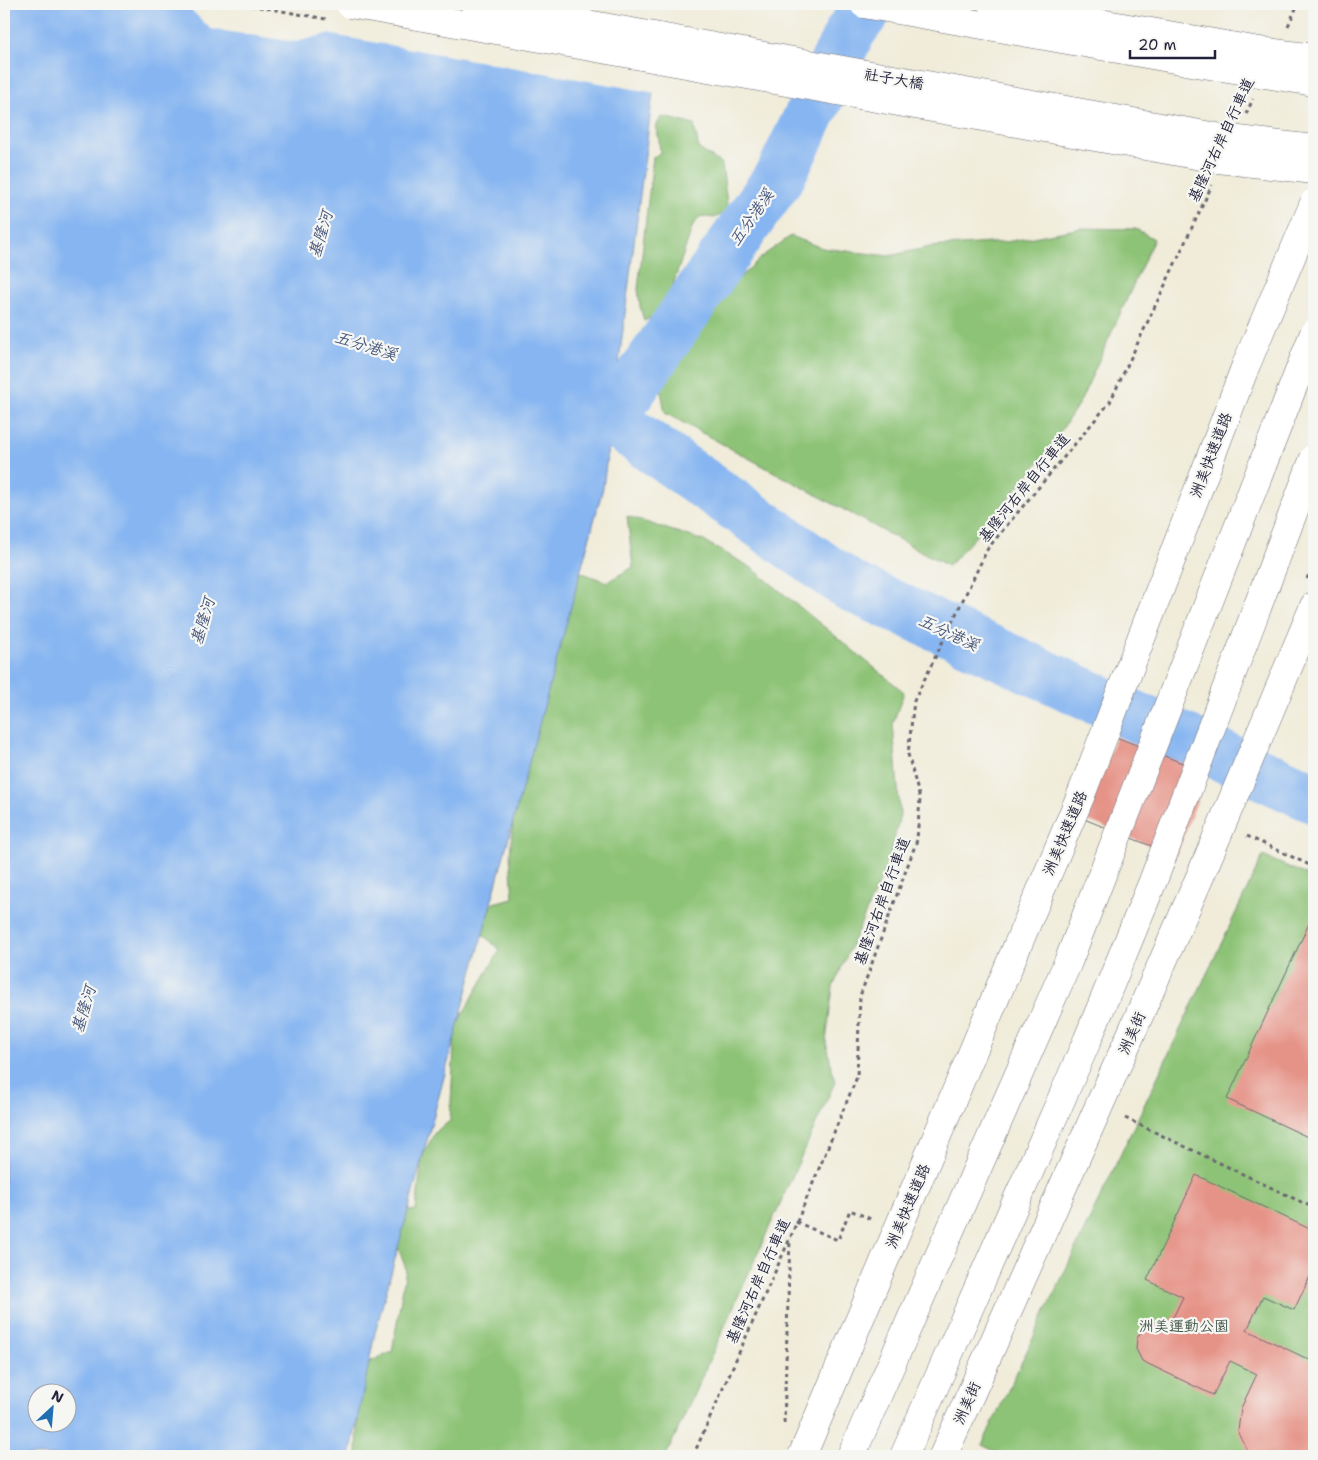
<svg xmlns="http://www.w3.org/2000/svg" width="1318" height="1460" font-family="'Shantell Sans','LXGW WenKai TC',sans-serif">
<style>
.green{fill:#8dc376;stroke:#587258}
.water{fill:#86b5f1;stroke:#546c96;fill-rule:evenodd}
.pier{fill:#f0ecd9}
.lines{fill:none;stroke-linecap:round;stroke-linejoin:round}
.river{stroke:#86b5f1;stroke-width:51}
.building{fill:#e69387}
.minor-casing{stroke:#6a6972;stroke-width:29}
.path{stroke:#6a6972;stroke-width:3;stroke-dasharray:4 4;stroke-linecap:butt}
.minor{stroke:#fff;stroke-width:28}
.minor-bridge-casing{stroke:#6a6972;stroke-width:29;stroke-linecap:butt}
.highway-bridge-casing{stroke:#6a6972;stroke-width:29;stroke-linecap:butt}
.path-bridge{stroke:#6a6972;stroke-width:3;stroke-dasharray:4 4;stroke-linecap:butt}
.minor-bridge{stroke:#fff;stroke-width:28}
.highway-bridge{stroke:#fff;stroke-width:28}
.labels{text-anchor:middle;stroke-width:4.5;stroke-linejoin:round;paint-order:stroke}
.street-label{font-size:15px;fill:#22223b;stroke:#f6f6f2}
.park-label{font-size:15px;fill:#475a50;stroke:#f6f6f2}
.water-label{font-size:16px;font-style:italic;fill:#45557b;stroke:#f6f6f2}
</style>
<rect width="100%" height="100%" fill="#f6f6f2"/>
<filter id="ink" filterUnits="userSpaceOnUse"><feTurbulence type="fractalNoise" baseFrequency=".02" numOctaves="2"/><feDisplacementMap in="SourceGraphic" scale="10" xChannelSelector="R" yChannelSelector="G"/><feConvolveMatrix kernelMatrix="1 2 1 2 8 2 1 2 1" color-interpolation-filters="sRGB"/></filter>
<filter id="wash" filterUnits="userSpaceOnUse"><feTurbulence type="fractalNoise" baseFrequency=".0096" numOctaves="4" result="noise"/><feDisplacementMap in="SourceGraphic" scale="20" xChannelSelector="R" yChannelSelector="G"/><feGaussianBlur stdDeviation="1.12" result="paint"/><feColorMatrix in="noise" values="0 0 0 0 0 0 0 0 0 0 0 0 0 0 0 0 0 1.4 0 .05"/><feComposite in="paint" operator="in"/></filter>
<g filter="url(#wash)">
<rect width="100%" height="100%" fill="#f0ecd9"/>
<g class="green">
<polygon points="661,117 673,119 694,125 699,149 722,164 728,212 714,218 701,216 693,225 668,300 654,316 644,321 640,306 638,289 653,157 660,153 659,139 656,127"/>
<polygon points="1082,228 1136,229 1154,239 1081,400 1047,452 991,520 948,566 665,413 661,391 684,353 735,282 764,255 791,236 822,248 889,256 930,247 1006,242"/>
<polygon points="627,516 704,541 752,568 904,692 893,723 900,815 889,860 833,987 826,1042 835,1082 666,1456 357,1456 358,1414 367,1363 392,1352 406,1269 391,1229 398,1212 416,1210 422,1157 435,1132 450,1121 455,1027 500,950 481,933 493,903 513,898 510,855 519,750 577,571 607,582 633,567"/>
<polygon points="1263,856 1314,878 1314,1456 1005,1456 982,1445"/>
</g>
<path class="water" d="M4,4H658L659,45L603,488L375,1333L350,1456H4ZM38,1392H68V1422H38Z"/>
<polygon class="pier" points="159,4 660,4 662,45 656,93 327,34 296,42 211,29 190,9"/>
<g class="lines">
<g class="river">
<polyline points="545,399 611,419 850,586 1314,798"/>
<polyline points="611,419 781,174 850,32 871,4"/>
</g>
</g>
<g id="blocks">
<g class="building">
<polygon points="1116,737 1208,773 1176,856 1084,819"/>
<polygon points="1314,913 1314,1140 1227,1099"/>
<polygon points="1196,1175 1314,1231 1314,1268 1294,1310 1263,1296 1247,1330 1314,1362 1314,1456 1254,1456 1249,1454 1238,1431 1241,1408 1257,1374 1230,1361 1213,1395 1142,1361 1136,1349 1137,1338 1145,1327 1159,1324 1168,1328 1183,1297 1147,1280"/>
</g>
</g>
</g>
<g filter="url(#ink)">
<use href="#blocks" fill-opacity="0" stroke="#6a6972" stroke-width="1"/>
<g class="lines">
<defs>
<polyline id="minor" points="943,1456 1128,1041 1202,872 1314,606"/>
</defs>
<use href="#minor" class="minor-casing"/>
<g class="path">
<polyline points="1288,26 1298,4"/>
<polyline points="1246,114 1253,99"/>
<polyline points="1307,579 1314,562"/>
<polyline points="1247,836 1314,867"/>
<polyline points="1125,1118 1314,1208"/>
<polyline points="796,1222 838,1240 850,1210 873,1220"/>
<polyline points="784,1423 790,1239"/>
<polyline points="693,1456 791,1236 857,1077 860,996 917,840 920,799 908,754 914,701 988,548 1110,402 1212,185"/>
</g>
<use href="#minor" class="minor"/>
<defs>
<g id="minor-bridge">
<polyline points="350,4 1218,159 1314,170"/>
<polyline points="475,4 1222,138 1314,149"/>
<polyline points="864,4 1197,63 1314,82"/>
<polyline points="992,4 1259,51 1314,58"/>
</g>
<g id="highway-bridge">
<polyline points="802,1456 1081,795 1246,365 1314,203"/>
<polyline points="851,1456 1068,962 1314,333"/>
<polyline points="904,1456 1087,1041 1153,881 1314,458"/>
</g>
</defs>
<use href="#minor-bridge" class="minor-bridge-casing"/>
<use href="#highway-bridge" class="highway-bridge-casing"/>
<polyline class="path-bridge" points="243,4 326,19"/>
<use href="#minor-bridge" class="minor-bridge"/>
<use href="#highway-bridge" class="highway-bridge"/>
</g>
</g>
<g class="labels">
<g class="street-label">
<text transform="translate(894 79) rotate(10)" y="5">社子大橋</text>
<text transform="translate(1221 140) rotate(-65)" y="5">基隆河右岸自行車道</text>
<text transform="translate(1211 455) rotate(-69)" y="5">洲美快速道路</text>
<text transform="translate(1024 488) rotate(-51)" y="5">基隆河右岸自行車道</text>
<text transform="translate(1065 833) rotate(-67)" y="5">洲美快速道路</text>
<text transform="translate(882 901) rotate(-70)" y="5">基隆河右岸自行車道</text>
<text transform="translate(1132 1033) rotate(-66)" y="5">洲美街</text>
<text transform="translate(908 1206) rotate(-67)" y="5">洲美快速道路</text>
<text transform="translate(758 1281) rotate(-66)" y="5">基隆河右岸自行車道</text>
<text transform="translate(967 1403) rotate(-66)" y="5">洲美街</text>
</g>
<g class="park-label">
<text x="1184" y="1331">洲美運動公園</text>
</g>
<g class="water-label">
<text transform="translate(751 217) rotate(-55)" y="6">五分港溪</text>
<text transform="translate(320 234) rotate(-73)" y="6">基隆河</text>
<text transform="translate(366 345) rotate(17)" y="6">五分港溪</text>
<text transform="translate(202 621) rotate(-73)" y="6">基隆河</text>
<text transform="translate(949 632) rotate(25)" y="6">五分港溪</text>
<text transform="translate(83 1009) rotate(-73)" y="6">基隆河</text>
</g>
</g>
<rect width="1318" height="1460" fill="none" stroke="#f6f6f2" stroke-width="20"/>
<g transform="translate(52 1408) rotate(26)"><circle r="24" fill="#f6f6f2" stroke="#a1a1a9"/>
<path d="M0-4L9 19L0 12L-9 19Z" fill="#1f6fb2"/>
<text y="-8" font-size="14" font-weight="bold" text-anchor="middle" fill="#22223b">N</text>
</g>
<path d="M1130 50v8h85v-8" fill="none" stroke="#22223b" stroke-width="2.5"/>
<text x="1138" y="50" font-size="15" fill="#22223b" stroke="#f6f6f2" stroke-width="4" paint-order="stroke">20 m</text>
</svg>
